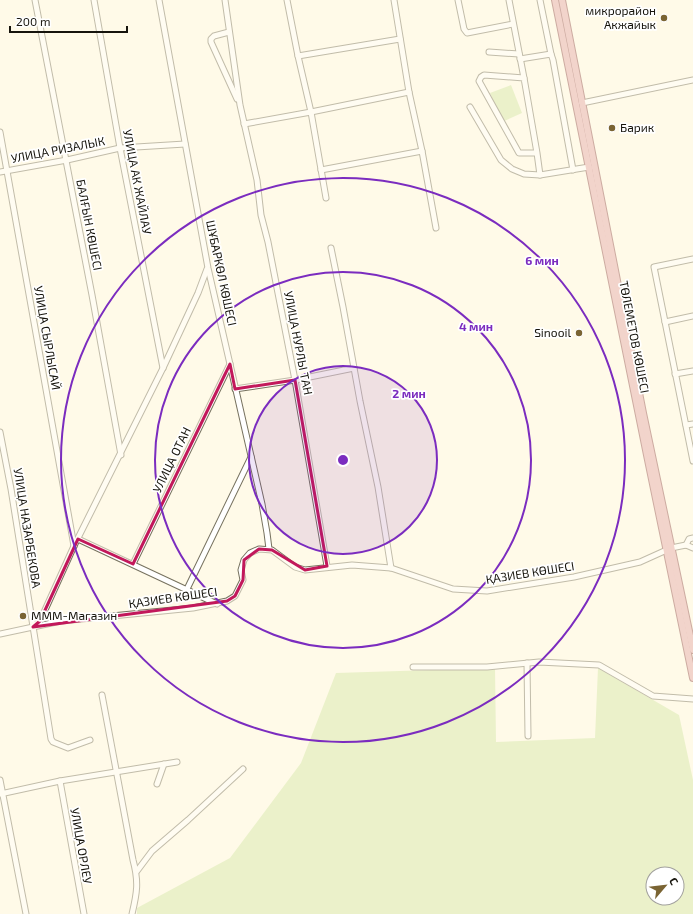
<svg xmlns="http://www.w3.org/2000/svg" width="693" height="914" font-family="'Exo 2',sans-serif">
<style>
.green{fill:#d2e7a7;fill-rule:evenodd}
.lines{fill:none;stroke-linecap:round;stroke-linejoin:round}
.minor-casing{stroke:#77725f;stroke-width:7}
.major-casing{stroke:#8f4d4c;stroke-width:8}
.minor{stroke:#fff;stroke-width:5}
.major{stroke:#e3a6a9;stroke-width:6}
.marked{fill:none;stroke:#c2185b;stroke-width:3;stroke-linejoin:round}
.ring{fill:none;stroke:#7b2cbf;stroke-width:2}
.poi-dot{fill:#7a6433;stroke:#fff;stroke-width:1.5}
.labels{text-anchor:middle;stroke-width:3.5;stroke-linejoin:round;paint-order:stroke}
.poi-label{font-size:12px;fill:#16140c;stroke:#fff;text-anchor:end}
.street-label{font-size:12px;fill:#16140c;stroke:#fff}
.centre{fill:#7b2cbf;stroke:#fff;stroke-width:2}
.ring-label{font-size:12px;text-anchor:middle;font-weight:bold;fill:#7b2cbf;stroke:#fff;stroke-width:3.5;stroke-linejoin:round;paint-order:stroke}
</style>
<rect width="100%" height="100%" fill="#fffae8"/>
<g class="green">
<polygon points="511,85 522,113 502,122 490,93"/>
<path d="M495,668L496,742L595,738L598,668L679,715L693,780V914H137V908L230,858L301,763L336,673ZM653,874H677V898H653Z"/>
</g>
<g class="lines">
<defs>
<g id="minor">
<polyline points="35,0 92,295 121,455"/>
<polyline points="94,0 120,148 163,368"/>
<polyline points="159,0 208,268 262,504 267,533 269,549"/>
<polyline points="225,0 240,105 257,180 261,215 268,242 295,380 327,566"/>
<polyline points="287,0 298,56 311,112 326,198"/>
<polyline points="394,0 409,92"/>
<polyline points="458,0 464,29 467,33 513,24"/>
<polyline points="509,0 524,78"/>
<polyline points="540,0 551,54"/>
<polyline points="229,32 214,36 211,39 211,42 237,99"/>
<polyline points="489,52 519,54"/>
<polyline points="298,56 400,39"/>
<polyline points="520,59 551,54 553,60 573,170"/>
<polyline points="582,103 693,80"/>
<polyline points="470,107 501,160 512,169 524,174 540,175"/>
<polyline points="244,124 311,112 409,92 422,151"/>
<polyline points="0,132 74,546"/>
<polyline points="537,153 524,78 484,75 481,77 479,81 519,153 537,153 540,175 589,167"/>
<polyline points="321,170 422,151 436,228"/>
<polyline points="0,172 67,160 120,148 185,144"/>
<polyline points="331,248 343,307 360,401 378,487 391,568"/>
<polyline points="693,259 654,267 693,461"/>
<polyline points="665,322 693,316"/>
<polyline points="675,374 693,371"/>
<polyline points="235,389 295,380 354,368"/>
<polyline points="686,425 693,424"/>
<polyline points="0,432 11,489 51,739 53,742 68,748 90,740"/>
<polyline points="78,539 217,604"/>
<polyline points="686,545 689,539 693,538"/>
<polyline points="133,564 230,364"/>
<polyline points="187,589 251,457"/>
<polyline points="33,626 40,621 74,546 163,368 198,293 207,269"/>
<polyline points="0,634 61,621 193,608 227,601 235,596 243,580 241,570 244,560 250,553 259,549 272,550 295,567 305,570 352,565 391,568 453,589 487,591 574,577 640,562 671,548 686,545 693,548"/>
<polyline points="527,663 528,736"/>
<polyline points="413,667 487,667 539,662 599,665 653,696 693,699"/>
<path d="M102,695L133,860C139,882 137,893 132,914"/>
<polyline points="0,780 26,914"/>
<polyline points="60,781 84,914"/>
<polyline points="157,784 164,764"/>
<polyline points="0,794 60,781 177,762"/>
<polyline points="137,871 152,851 188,820 243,769"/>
</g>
<g id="major">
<polyline points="555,0 648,460 693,678"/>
<polyline points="562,0 643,413 693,650"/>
</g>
</defs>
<use href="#minor" class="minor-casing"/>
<use href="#major" class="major-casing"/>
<use href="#minor" class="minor"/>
<use href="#major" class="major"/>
</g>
<path d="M0 0H693V914H0ZM230,364L235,389L295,380L327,566L305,570L272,550L259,549L244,560L243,580L235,596L227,601L33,627L40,621L78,539L133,564Z" fill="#fffae8" fill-opacity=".55" fill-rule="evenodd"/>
<path class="marked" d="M230,364L235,389L295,380L327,566L305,570L272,550L259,549L244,560L243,580L235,596L227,601L33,627L40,621L78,539L133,564Z"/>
<circle cx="343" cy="460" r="94" fill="#7b2cbf" fill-opacity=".12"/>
<g class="ring">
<circle cx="343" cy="460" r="94"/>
<circle cx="343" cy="460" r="188"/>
<circle cx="343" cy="460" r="282"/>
</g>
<g class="poi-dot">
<circle cx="664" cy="18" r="4"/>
<circle cx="612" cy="128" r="4"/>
<circle cx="579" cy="333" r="4"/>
<circle cx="23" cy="616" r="4"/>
</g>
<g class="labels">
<g class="poi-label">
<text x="656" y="15">микрорайон<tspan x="656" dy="14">Акжайык</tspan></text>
<text x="620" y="132" text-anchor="start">Барик</text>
<text x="571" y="337">Sinooil</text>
<text x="31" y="620" text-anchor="start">МММ-Магазин</text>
</g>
<g class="street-label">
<text transform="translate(58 150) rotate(-11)" y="4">УЛИЦА РИЗАЛЫК</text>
<text transform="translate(137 182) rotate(79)" y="4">УЛИЦА АК ЖАЙЛАУ</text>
<text transform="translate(89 225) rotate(79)" y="4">БАЛҒЫН КӨШЕСІ</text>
<text transform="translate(221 273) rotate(78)" y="4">ШҰБАРКӨЛ КӨШЕСІ</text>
<text transform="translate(634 337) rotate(79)" y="4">ТӨЛЕМЕТОВ КӨШЕСІ</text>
<text transform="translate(47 338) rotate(80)" y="4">УЛИЦА СЫРЛЫСАЙ</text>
<text transform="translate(298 343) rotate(79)" y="4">УЛИЦА НУРЛЫ ТАН</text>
<text transform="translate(172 460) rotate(-64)" y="4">УЛИЦА ОТАН</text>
<text transform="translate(27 528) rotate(81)" y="4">УЛИЦА НАЗАРБЕКОВА</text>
<text transform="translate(530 573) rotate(-9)" y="4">ҚАЗИЕВ КӨШЕСІ</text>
<text transform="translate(173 598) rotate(-8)" y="4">ҚАЗИЕВ КӨШЕСІ</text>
<text transform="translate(81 846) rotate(80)" y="4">УЛИЦА ОРЛЕУ</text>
</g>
</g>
<circle cx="343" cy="460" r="6" class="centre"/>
<g class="ring-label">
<text x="542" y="265">6 мин</text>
<text x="476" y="331">4 мин</text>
<text x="409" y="398">2 мин</text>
</g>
<g transform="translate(665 886) rotate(62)"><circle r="19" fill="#ffffff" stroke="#a2a19e"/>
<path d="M0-3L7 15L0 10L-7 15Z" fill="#7a6433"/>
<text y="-6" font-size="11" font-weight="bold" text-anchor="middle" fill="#16140c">С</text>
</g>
<path d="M10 26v6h117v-6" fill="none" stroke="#16140c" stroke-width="2"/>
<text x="16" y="26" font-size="12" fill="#16140c" stroke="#ffffff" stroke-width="3" paint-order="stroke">200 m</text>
</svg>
